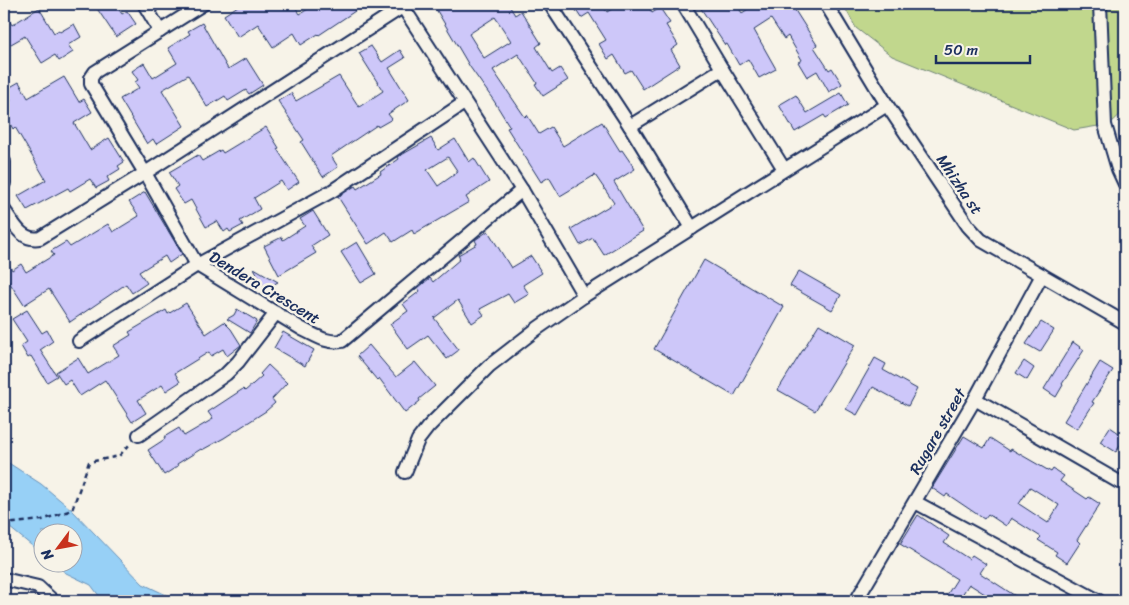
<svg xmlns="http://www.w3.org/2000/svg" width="1129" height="605" font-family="Sriracha,sans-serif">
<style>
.green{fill:#c1d78d;stroke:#6e8376}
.water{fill:#97d0f6;stroke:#6590b9}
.building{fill:#cdc7f9;stroke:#1b2f5e;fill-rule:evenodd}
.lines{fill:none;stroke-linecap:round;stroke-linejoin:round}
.minor-casing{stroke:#1b2f5e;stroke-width:16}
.path{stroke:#1b2f5e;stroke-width:2.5;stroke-dasharray:5 4;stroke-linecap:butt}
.minor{stroke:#f7f3e8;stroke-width:12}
.labels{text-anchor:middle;stroke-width:5;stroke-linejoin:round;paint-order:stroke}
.street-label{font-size:16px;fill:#1b2f5e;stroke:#f7f3e8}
</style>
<rect width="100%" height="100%" fill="#f7f3e8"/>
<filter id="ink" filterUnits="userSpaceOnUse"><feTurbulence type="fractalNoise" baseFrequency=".02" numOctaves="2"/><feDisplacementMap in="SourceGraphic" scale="10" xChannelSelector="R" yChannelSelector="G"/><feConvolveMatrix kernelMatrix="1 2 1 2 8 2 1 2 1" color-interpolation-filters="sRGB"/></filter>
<g filter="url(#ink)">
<polygon class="green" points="843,4 1125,4 1125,110 1110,124 1074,130 892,56 856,28"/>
<polygon class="water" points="4,460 41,484 72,510 143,584 179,601 103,601 91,585 66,573 53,563 72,562 72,532 42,532 42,554 4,523"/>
<g class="building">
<polygon points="94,4 115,4 122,14 127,11 136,24 116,37"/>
<polygon points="241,4 293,4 300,14 316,4 350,4 355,11 319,35 318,34 301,45 294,33 273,47 258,24 238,37 224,15"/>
<path d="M433,4H508L515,15L521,11L541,43L536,47L552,73L560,68L568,80L543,96L535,84L537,83L518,54L493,70L525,117L527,115L539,134L551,127L563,146L602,122L620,151L622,150L635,169L614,182L643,231L604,255L593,238L580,245L571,229L614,203L595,175L560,196L549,177L541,182L507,128L510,127L494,101L470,67ZM495,17L511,41L484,58L469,34Z"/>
<polygon points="572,4 603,4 602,5 607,12 620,4 648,4 652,13 660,8 670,23 666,25 678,45 671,50 680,65 643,89 631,70 625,73 614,55 608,59 599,44 606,40 589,13 581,18"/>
<polygon points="706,4 736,4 742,13 756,4 791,4 817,45 814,47 829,70 832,68 842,84 829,92 817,71 807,77 798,62 802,60 788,36 784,39 771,19 754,30 776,69 759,78 748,59 739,65 727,44 725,45 700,7"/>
<polygon points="39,8 54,33 59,30 60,32 74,24 81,37 68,45 73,52 59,61 55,55 42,63 25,36 4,48 4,12 12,25"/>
<polygon points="202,23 228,69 246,58 263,85 249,94 246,90 228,101 225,96 207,107 188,75 162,90 184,126 156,144 153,139 147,144 120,99 139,88 135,82 138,80 132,71 144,63 153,78 177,63 168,48 190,34 188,31"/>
<polygon points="371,46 382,62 400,50 405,58 389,68 409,100 388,114 392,119 378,127 377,125 331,156 338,167 323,177 301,142 304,140 278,101 291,93 296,101 339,76 359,107 383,91 359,53"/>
<polygon points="64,77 79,102 84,99 92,112 74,123 90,150 109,138 124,162 118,166 120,169 107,177 109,181 96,188 90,179 70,191 68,188 27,210 18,196 46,180 15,127 13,129 4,113 4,106 11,101 5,90 19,82 28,98"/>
<polygon points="841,93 848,105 826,118 824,115 795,132 779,105 796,95 807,113"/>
<polygon points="266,127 279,148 277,149 299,182 287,190 281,181 254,198 260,209 240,221 243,225 230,232 228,229 224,232 217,221 206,227 191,200 184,204 174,189 178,186 169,172 198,155 202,161 221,150 223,153"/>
<path d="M431,138L438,150L455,139L469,162L474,158L489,182L466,197L469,202L414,234L412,230L393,242L386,232L368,244L338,197L355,186L357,189L381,174L380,172L399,159L398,157ZM448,157L458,172L438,186L427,170Z"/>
<polygon points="145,192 182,254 169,263 165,256 139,272 147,283 132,293 126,284 70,322 49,289 24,305 4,274 4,257 12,270 21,264 26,272 54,255 51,251 66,242 70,247 108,224 113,232 139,216 129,202"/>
<polygon points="313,211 328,235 311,246 316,253 279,275 264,246 282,237 283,240 305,226 300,219"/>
<polygon points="488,231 511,268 531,256 542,273 523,285 529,294 514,303 508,294 480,309 484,315 472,323 458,300 434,318 459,350 447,359 428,335 408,349 390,324 408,311 403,304 420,291 418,288 430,278 433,282 460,259 458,255 477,244 475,240"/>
<polygon points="357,242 376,274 361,283 341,252"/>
<polygon points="704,260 784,307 734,396 654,349"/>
<polygon points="254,268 278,282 265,289"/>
<polygon points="799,271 841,295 832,310 790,286"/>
<polygon points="186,303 206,334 224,322 231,329 241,345 227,356 223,349 211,356 209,352 175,373 180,382 166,391 162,385 138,400 146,413 132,422 105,380 80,396 70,380 64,384 56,372 78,358 88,374 119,355 113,346 131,335 129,332 166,310 168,314"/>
<polygon points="237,309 257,321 250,333 227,319 234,315"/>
<polygon points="27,310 42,333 47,330 53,341 40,350 57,376 47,382 31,356 28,358 21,346 27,342 12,319"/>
<polygon points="1041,322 1054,330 1040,352 1026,344"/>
<polygon points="819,324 855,345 815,411 778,390"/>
<polygon points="283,332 314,350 305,366 274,348"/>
<polygon points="1073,342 1084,350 1062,384 1063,385 1056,397 1044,389"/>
<polygon points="369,345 396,377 415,362 435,386 419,399 420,401 405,413 379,378 377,380 357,356"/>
<polygon points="875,358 886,364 883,370 917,389 908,406 873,387 857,415 846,409"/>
<polygon points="1024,361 1034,368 1027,380 1016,373"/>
<polygon points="1100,362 1113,370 1092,402 1094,403 1077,429 1064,421"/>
<polygon points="268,365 287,383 272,399 275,403 266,411 224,438 202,450 201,449 177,464 178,466 164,475 148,450 165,439 164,437 179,428 184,436 213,419 208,412 243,389 245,391 262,376 260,374"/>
<polygon points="1110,427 1125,437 1116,452 1100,442"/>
<path d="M964,436L984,448L990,438L1010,451L1011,449L1051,472L1053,469L1064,476L1060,481L1087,499L1089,497L1100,504L1077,540L1080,543L1067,563L1055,555L1057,552L1038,540L1041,537L1011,518L1006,526L988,514L984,519L947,494L945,497L932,488ZM1030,487L1059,505L1048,523L1019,504Z"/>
<polygon points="918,515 949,536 944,543 969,559 972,555 986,564 980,573 1023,601 996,601 969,584 958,601 943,601 957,579 900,544"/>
</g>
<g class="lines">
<defs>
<g id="minor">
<polyline points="144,4 160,31"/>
<path d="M203,4L95,72L91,78V84L145,173L197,265L302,329C315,335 327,344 342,341L522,190"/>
<polyline points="401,4 522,190 584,296"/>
<polyline points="550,4 630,126 722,69 683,4"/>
<polyline points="826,4 887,105 968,226 981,240 1125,323"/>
<polyline points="1100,4 1105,125 1118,169 1125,184"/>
<polyline points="722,69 784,169"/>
<polyline points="630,126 692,228"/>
<polyline points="4,162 4,183"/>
<path d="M4,210C13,222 21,242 40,238L145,173L407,4"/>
<polyline points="79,341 197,265 332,191 464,103"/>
<polyline points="975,399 1119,482 1125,482"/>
<polyline points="139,435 226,374 238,362 276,313"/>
<polyline points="405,472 418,440 428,427 489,366 538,328 584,296 887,105"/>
<polyline points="915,502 1099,601"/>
<polyline points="4,579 38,587 53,601"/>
<polyline points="856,601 975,399 1042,275"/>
</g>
</defs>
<use href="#minor" class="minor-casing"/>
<polyline class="path" points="4,536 6,524 42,520 72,510 89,462 119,456 131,443"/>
<use href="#minor" class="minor"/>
</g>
</g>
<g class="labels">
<g class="street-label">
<text transform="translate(960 184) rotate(56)" y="6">Mhizha st</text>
<text transform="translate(265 287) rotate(31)" y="6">Dendera Crescent</text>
<text transform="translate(937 431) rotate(-60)" y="6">Rugare street</text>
</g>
</g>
<rect width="1129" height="605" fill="none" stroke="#f7f3e8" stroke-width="20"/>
<rect x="10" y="10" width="1109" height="585" fill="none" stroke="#1b2f5e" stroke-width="2" filter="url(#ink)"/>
<g transform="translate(58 548) rotate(238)"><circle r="24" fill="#f7f3e8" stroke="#9fa5b1"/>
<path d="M0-4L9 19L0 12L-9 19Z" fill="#c8321e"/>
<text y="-8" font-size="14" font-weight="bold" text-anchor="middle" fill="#1b2f5e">N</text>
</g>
<path d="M936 55v8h94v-8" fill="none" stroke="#1b2f5e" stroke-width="2.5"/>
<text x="944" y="55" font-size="15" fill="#1b2f5e" stroke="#f7f3e8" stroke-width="4" paint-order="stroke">50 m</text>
</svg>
